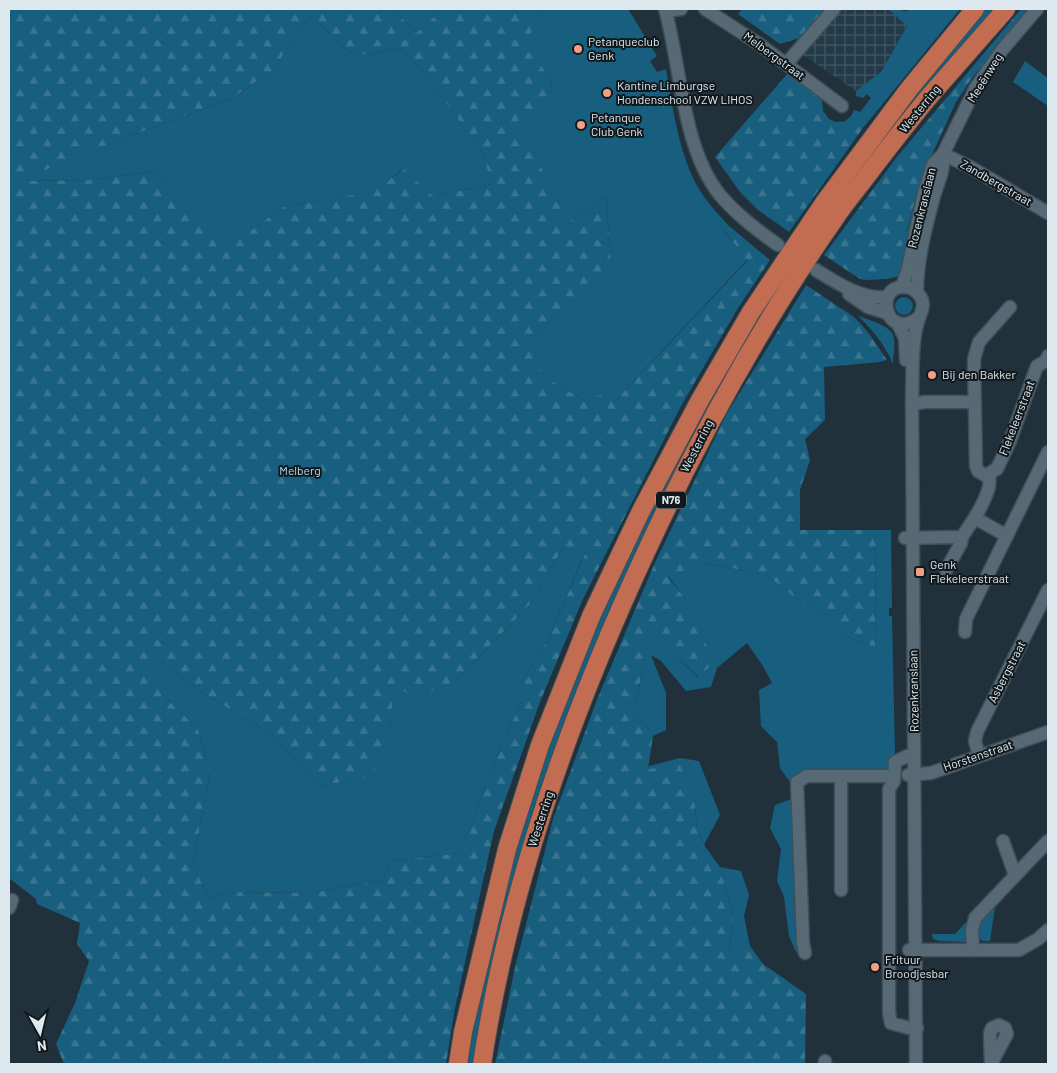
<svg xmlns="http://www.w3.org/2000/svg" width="1057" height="1073" font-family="Barlow,sans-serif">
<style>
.industrial{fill:url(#industrial-grid)}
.green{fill:#185e7f}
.forest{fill:url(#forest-firs);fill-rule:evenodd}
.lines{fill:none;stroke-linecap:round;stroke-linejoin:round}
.minor-casing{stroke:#404f57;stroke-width:15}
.highway-casing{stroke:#404f57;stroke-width:20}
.minor{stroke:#566974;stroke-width:12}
.highway{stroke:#c26d51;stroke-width:18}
.poi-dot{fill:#f39f84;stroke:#10181c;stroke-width:2}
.labels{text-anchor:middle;stroke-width:4;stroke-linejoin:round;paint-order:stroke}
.shield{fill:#10181c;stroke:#a0aab0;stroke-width:1}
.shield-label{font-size:11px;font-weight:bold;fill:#dee9ef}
.poi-label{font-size:12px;fill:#dee9ef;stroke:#10181c;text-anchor:start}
.street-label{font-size:12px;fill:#dee9ef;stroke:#10181c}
.park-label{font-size:12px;fill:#b5dbf3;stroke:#10181c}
</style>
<defs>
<pattern id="industrial-grid" width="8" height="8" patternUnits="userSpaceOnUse" patternTransform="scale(1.25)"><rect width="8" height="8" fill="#233b48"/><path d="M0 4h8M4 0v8" fill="none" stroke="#425763"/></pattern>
<pattern id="forest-firs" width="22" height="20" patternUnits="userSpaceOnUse" patternTransform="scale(1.25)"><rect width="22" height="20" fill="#185e7f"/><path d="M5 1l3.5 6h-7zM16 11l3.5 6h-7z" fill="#397591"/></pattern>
</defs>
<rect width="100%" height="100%" fill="#20313b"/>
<polygon class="industrial" points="825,9 888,9 907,25 881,72 856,91 793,48"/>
<g class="green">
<polygon points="394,9 443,9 416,33"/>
<path d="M546,9H628L657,56L650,61L657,72L666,69C672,105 679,152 696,184C705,200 717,213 729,226L724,231L747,260L615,401L606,394L584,400L551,380L531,363L540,332L611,260L606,197L568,223L518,121L550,96L552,80L525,46L538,16Z"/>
<path d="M888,9H900C904,12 906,12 910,9H960L863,128L854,121L844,122L851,116L854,110L860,112L871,98L867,94L863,98L856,96V91L881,72L907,26Z"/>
<polygon points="985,9 995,9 807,244 839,195 921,85"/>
<polygon points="310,15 348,51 367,55 392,49 404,51 420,68 481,150 492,184 433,196 403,169 374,191 283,207 229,248 154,171 94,180 16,181 127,137 231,99 273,70"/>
<polygon points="1025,61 1048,78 1048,106 1013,82"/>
<polygon points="929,163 908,248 899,276 887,279 866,280 877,275 907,231 921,179"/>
<polygon points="786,270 788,272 723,380 657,509 607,619 475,1064 467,1064 471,1037 510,865 553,730 600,614 622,564 722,375"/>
<circle cx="904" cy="306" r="9"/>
<path d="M858,316C866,319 891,326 893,335C896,343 893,356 893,364C885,345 873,330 858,316Z"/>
<polygon points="876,530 891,530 892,608 889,608 889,616 892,616 895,753 889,764 888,773 823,772 792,785 780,768 777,742 761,726 759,690 772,683 763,666 747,643 717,668 711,687 686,691 661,661 651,655 666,693 666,730 653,736 635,712 644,658 652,635 698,677 686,600 668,576 706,563 767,575 795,598 830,617 847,637 875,647"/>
<polygon points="562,549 586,550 548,640 521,683 521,702 497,756 460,853 390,861 383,880 309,893 235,892 209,898 193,865 210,772 198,729 163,695 145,648 201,692 272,734 318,786 371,777 392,719 392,687 457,680 532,602"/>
<polygon points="680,758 699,761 720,815 704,845 697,830 694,795 648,769 649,766"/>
<polygon points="794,798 799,948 805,961 795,950 789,936 784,897 777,881 781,849 770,828 775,805"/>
<polygon points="720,867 741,871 749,895 744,916 750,946 729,950 733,916"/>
<polygon points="996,901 990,941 983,941 976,937 977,924"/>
<polygon points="968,920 965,942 940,941 933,939 932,934 955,934"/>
</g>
<g class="forest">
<path d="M9,9H394L416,33L443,9H546L538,16L526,46L552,80L550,97L519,122L568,223L606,197L611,261L540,332L532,363L551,380L584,400L606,393L615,401L747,261L724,230L729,226L770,260L738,308L681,406L583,599L540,702L494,831L455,1008L446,1064H64L56,1044L75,1003L89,961L77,944L80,923L37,904L36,899L9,878ZM310,15L348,51L367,55L392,49L404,51L420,68L481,150L492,184L433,196L404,169L373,191L283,207L229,247L154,171L94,180L18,181L127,137L231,99L273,70ZM562,549L586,551L548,640L521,683V702L497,756L460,853L390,861L383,880L309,893L235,892L209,898L193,865L210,772L198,729L163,695L146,649L201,692L272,734L318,786L372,777L392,719V687L419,697L457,680L532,602Z"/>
<polygon points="742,9 825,9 802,37 780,44 738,14"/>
<polygon points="1021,9 1028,9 972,78 956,102 921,179 902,247 886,267 877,275 866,280 860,279 824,255 896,158"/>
<polygon points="788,73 822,99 823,111 829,119 836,122 854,121 863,128 789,232 758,210 740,192 715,157"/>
<polygon points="806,285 854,317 867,331 887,360 880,362 824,367 825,420 805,439 810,460 800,490 800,530 876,530 875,647 847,637 830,617 795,598 767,575 706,563 668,577 686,600 714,662 699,677 652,636 644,658 635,712 653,736 648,769 680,765 694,795 697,830 704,845 720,867 733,916 729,949 750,946 763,964 806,994 805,1064 495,1064 516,963 553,819 596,702 653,567 726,415"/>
</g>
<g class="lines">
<defs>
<g id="minor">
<path d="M665,9C681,66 682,148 720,195C737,215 757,230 778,245"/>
<polyline points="705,9 759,44 842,106"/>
<polyline points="666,11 681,9"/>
<polyline points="786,64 834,9"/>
<polyline points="943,154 970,167 1048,213"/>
<path d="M816,270C837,283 862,300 887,297"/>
<polyline points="902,287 908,268 924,193 933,164 943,154 976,87 1002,50 1037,9"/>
<path d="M917,292C917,260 926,226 934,196C939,179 944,173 943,154"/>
<polyline points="849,294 868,307 887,313"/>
<polyline points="897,322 905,338 906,360"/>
<polyline points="912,404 925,402 975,402"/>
<polyline points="988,477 978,471 976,466 974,359 979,342 1010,307"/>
<polyline points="975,518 1007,536"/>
<path d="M905,538L962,537C972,522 984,505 989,487C990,481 988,477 991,472L997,469L1010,441L1037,366L1046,361L1048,356"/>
<polyline points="946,570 961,543 962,537"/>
<polyline points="965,632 966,619 1048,452"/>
<polyline points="907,756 895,762 894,781 889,789 889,1013 891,1023 909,1028 917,1028"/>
<polyline points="979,756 975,741 977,732 1048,590"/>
<polyline points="908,775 931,773 1048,732"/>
<polyline points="1003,841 1015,875"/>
<polyline points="841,890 841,776"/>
<polyline points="9,908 12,900"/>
<polyline points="909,950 1019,950 1038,939 1048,930"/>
<polyline points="973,950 972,930 975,918 1048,841"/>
<polyline points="805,953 803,944 797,782 807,776 894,776"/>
<polyline points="825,1064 825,1061"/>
<path d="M916,1064L912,398C913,375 911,346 917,325C919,314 927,306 920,296C916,290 911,287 904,287C873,286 886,342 918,318"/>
<polyline points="991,1064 1007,1034 1005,1028 999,1025 992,1028 990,1033 991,1064"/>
</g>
<g id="highway">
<polyline points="458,1064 463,1032 507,849 540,745 592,614 641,511 700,400 751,312 824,203 909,89 975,9"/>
<path d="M482,1064C509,886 570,715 646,552C700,435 762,323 835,218C847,200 862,183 875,165C892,143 909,121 927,99C953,69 980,39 1006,9"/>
</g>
</defs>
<use href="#minor" class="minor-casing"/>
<use href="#highway" class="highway-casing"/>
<use href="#minor" class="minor"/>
<use href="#highway" class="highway"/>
</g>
<g class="poi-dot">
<circle cx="578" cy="49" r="5"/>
<circle cx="607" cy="93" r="5"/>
<circle cx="581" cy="125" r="5"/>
<circle cx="932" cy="375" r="5"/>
<rect x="915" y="567" width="10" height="10" rx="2.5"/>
<circle cx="875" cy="967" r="5"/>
</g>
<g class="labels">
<rect class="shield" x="656" y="491.5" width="30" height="17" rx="4"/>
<g class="shield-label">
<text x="671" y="504">N76</text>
</g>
<g class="poi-label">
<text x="588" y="46">Petanqueclub<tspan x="588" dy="14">Genk</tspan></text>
<text x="617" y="90">Kantine Limburgse<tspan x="617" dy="14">Hondenschool VZW LIHOS</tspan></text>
<text x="591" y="122">Petanque<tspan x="591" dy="14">Club Genk</tspan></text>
<text x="942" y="379">Bij den Bakker</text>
<text x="930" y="569">Genk<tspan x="930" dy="14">Flekeleerstraat</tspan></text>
<text x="885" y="964">Frituur<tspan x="885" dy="14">Broodjesbar</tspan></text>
</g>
<g class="street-label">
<text transform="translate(774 56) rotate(36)" y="4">Melbergstraat</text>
<text transform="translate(985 78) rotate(-58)" y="4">Meeënweg</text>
<text transform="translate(920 109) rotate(-51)" y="4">Westerring</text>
<text transform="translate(996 183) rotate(30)" y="4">Zandbergstraat</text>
<text transform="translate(922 208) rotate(-76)" y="4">Rozenkranslaan</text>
<text transform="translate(1017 418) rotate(-69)" y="4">Flekeleerstraat</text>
<text transform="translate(697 446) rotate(-63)" y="4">Westerring</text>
<text transform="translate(1007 672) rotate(-63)" y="4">Asbergstraat</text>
<text transform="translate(914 691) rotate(-91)" y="4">Rozenkranslaan</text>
<text transform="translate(978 756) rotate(-19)" y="4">Horstenstraat</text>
<text transform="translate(541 819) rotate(-72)" y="4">Westerring</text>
</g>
<g class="park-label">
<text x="300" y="475">Melberg</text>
</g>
</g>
<rect width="1057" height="1073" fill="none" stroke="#dee9ef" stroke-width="20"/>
<g transform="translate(40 1033) rotate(172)" stroke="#10181c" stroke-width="4" paint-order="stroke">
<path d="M0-4L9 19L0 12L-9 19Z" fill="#dee9ef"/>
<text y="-8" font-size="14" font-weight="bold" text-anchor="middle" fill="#dee9ef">N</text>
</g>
</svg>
